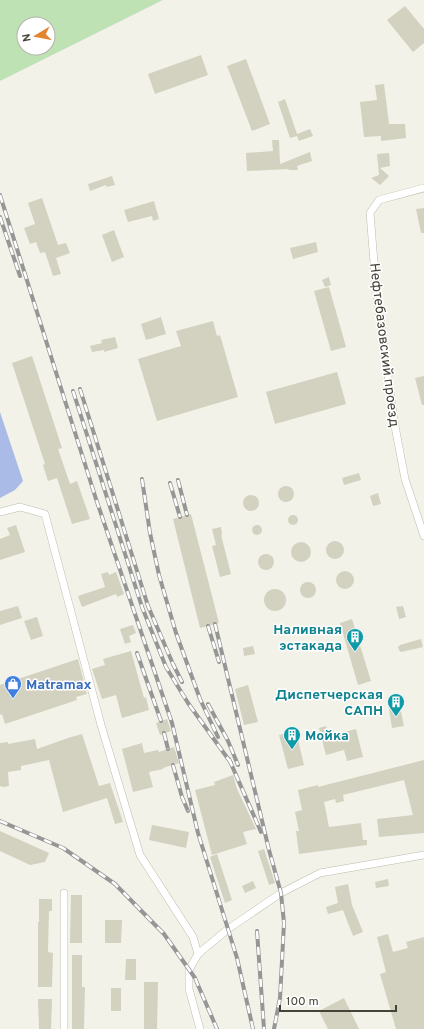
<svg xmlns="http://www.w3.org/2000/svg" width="424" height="1029" font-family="Overpass,sans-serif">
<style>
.green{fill:#bfe2b5;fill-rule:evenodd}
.water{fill:#abbbe8}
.building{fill:#d3d1bf}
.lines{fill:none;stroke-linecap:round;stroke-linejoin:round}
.street-casing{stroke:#bdbcac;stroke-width:8}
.street{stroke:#fff;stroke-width:7}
.rail-casing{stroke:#969696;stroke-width:4}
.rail{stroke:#fff;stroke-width:2.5;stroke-dasharray:8;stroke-linecap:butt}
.labels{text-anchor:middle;stroke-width:3;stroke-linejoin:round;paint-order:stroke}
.street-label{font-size:14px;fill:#454438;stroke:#fff}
.culture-label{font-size:14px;font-weight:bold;fill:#0d838f;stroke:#fff;text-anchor:end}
.shop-label{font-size:14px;font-weight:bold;fill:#366cbe;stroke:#fff;text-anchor:start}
</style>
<rect width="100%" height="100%" fill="#f2f2e8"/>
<path class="green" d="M0,0H163L0,81ZM24,24H48V48H24Z"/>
<polygon class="water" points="0,412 23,481 15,490 0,498"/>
<g class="building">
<polygon points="405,6 424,29 424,43 413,52 387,20"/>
<polygon points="201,55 208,75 155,94 148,74"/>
<polygon points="246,59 270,124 252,131 227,66"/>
<polygon points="384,84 389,124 405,124 406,138 381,141 381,136 364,137 360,102 377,100 375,85"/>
<polygon points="285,99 297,134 310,129 313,136 299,141 297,136 290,138 278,102"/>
<polygon points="272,140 279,140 280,164 310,152 312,161 297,166 298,170 289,170 288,169 247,171 246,153 273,151"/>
<polygon points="389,153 390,166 380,168 389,176 380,185 371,178 379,175 377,154"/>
<polygon points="112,176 115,185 107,187 106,185 90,191 88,184"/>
<polygon points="42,198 58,245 66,243 70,253 56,258 61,274 53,276 45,252 40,253 36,242 30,244 24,228 35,224 28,203"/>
<polygon points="154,201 159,219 153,221 152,216 128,222 124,210"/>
<polygon points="424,208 424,233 421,233 416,209"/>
<polygon points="114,230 124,257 112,262 102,235"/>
<polygon points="316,242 318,252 293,259 290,248"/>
<polygon points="329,277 331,285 325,287 322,280"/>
<polygon points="329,287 346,347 331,351 314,291"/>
<polygon points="161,317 166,334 146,340 141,324"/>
<polygon points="213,321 217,336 220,335 238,397 157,421 138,359 181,346 176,331"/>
<polygon points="115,337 118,348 104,352 104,350 92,352 90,346 102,343 101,340"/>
<polygon points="32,356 62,448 58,449 70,484 77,481 90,519 72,524 57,478 48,481 43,465 45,464 12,363"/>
<polygon points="337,372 346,404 275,424 266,392"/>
<polygon points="424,376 424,405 422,405 415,378"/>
<polygon points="359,473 361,480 344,485 342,478"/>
<circle cx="286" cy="494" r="8"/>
<polygon points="378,493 381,504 373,506 370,496"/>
<circle cx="251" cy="503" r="8"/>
<polygon points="191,514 219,623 200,628 173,519"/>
<circle cx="293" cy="520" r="5"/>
<polygon points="16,525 25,552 0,560 0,539 10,535 7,528"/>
<circle cx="257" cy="530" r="5"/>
<polygon points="221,527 222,535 221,535 231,574 220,577 212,546 216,545 212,529"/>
<circle cx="335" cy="550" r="9"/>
<circle cx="301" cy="552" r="10"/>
<circle cx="266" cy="562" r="8"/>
<circle cx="345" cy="580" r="9"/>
<polygon points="108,572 109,575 116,572 124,594 117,597 116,594 82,607 78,596 105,587 101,574"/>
<circle cx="308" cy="590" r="8"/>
<circle cx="275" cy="600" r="11"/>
<polygon points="18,606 22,618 0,625 0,611"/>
<polygon points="403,606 406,617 399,619 396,607"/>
<polygon points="37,617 43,636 31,640 24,621"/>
<polygon points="352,619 371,681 358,685 340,623"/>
<polygon points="133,625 136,633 129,636 131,642 125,644 120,629"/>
<polygon points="421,639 423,647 401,652 399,650 398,647 400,645"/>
<polygon points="253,646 255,654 244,656 243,648"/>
<polygon points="131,651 144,698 146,697 149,710 122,718 116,695 102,699 92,669 105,665 103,659"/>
<polygon points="78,659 87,694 76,697 77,700 5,724 2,714 0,715 0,685"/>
<polygon points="248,685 258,722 244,725 235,689"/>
<polygon points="400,707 404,726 392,728 389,709"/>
<polygon points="167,719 171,731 160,735 156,723"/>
<polygon points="326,726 329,736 356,729 363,757 347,761 344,750 326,755 319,728"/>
<polygon points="296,731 304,765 288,769 279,735"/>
<polygon points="82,734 99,786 110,783 123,822 115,824 107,798 63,812 49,760 21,766 21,770 8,772 9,786 3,787 0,786 0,743 8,742 8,744 35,739 37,749 68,738"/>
<polygon points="142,743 144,753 158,750 159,752 174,747 179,763 163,768 163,769 149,772 153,787 133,792 122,749"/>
<polygon points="424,760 424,833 379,837 377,819 413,815 404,780 343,795 344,801 336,803 335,799 324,802 329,827 361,823 363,840 367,840 367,845 299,854 296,831 299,831 295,812 302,810 298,790 318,785 318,787"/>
<polygon points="233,775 237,789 256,829 243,832 247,844 212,855 195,790 215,785 214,782"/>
<polygon points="152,825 189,832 186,848 149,840"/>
<polygon points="0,831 49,853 45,862 30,865 0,851"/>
<polygon points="264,849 275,883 269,885 258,851"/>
<polygon points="217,854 232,900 225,903 210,857"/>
<polygon points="388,879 389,886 376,888 375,882"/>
<polygon points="253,881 256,888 245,893 242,886"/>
<polygon points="348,884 352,905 363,932 353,936 343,910 328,914 326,907 338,903 335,887"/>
<polygon points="71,895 82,895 82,943 70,943"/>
<polygon points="39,899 52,899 52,911 49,911 48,952 53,953 52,987 38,987 38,922 39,922"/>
<polygon points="105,920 122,920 121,943 105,943"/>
<polygon points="388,934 393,952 408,948 406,942 424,937 424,1029 396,1029 380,974 386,972 377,937"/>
<polygon points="72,955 82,955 82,987 85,987 84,1029 72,1029"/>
<polygon points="126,959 136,959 136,980 125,980"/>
<polygon points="144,982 158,982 157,1029 144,1029"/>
<rect x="111" y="988" width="10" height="23"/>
<polygon points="344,998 359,1029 328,1029 319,1011"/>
<polygon points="38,999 52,999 51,1029 39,1029"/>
</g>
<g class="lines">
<defs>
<g id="street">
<polyline points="424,188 379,200 370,213 376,287 394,421 405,479 424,536"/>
<polyline points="0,512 20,507 45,514 101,725 140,855 193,937 198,954"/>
<polyline points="64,1029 64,893"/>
<polyline points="200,1029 189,989 189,970 198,954 228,929 281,893 320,873 424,855"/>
</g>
</defs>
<use href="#street" class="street-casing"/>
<use href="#street" class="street"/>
<defs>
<g id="rail">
<polyline points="0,195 96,499 172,723 198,833 237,958 253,1029"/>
<polyline points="0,217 20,276"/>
<polyline points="80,389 148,606 173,664 182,682"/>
<polyline points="73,391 142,607 166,667 188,703 231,763"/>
<polyline points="142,479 150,533 159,575 176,633 200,699 218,737"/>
<polyline points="178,480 187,515"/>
<polyline points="170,483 180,517"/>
<polyline points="215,624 269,850 281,893 284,923 280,998 274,1029"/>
<polyline points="208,626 219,662"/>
<polyline points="137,653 161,721"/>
<polyline points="208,704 228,741 238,765"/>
<polyline points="164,733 168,749"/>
<polyline points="229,759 261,832"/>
<polyline points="173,765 182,797 188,811"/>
<polyline points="0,821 63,848 115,884 164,934 195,978 217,1029"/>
<polyline points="257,931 264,1029"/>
</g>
</defs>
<use href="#rail" class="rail-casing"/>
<use href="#rail" class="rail"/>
</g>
<defs>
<symbol id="building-pin" viewBox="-11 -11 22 30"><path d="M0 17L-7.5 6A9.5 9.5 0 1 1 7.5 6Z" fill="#0f9aa8" stroke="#fff"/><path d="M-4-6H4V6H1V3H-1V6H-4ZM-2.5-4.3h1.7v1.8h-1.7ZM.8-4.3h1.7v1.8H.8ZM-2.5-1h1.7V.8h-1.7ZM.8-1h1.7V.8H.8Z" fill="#fff"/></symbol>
<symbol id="shop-pin" viewBox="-11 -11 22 30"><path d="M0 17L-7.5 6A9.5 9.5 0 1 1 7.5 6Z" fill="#3f7fe0" stroke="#fff"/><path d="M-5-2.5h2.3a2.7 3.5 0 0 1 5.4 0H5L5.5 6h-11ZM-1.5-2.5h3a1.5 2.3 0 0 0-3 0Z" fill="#fff"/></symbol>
</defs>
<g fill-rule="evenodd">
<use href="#building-pin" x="345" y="627" width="20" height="27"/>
<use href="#shop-pin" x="3" y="674" width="20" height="27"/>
<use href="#building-pin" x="386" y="692" width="20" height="27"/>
<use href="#building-pin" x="282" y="725" width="20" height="27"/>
</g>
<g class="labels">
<g class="street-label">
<text transform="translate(385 345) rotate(83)" y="5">Нефтебазовский проезд</text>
</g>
<g class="culture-label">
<text x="342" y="634">Наливная<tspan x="342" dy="16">эстакада</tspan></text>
<text x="383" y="699">Диспетчерская<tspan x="383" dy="16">САПН</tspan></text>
<text x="305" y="740" text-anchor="start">Мойка</text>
</g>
<g class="shop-label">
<text x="26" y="689">Matramax</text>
</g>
</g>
<g transform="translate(36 36) rotate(260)"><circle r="19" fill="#ffffff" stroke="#b5b4af"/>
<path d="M0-3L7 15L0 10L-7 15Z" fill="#e3842f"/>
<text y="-6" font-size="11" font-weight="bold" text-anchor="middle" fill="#454438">N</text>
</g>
<path d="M280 1005v6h116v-6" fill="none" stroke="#454438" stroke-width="2"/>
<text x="286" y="1005" font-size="12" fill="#454438" stroke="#ffffff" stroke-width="3" paint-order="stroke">100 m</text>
</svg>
